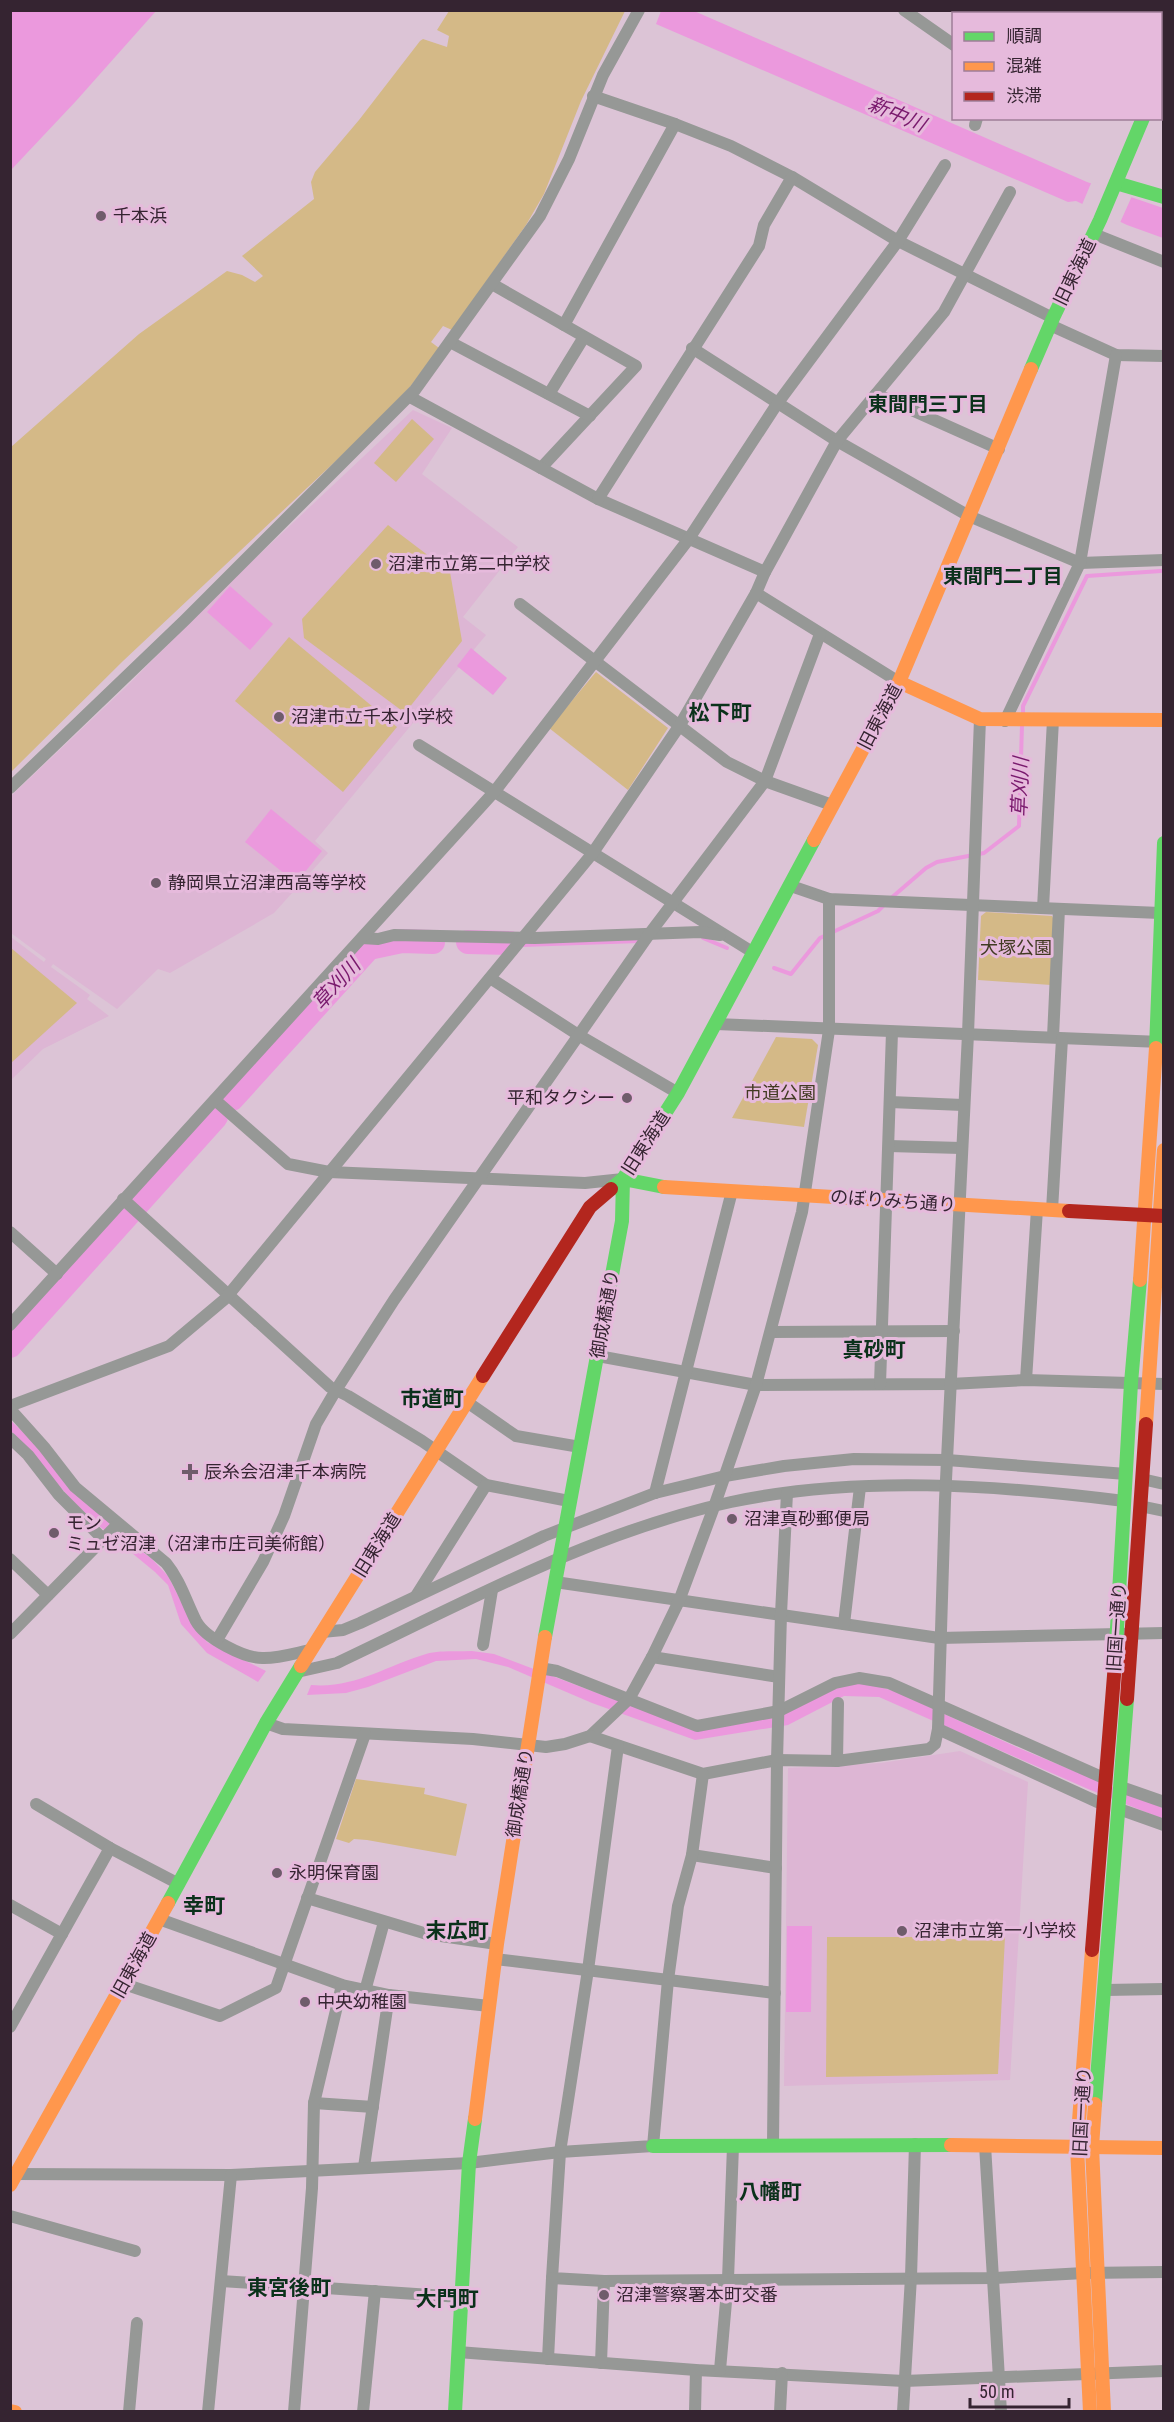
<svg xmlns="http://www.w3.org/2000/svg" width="1174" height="2422" font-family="'Roboto Condensed','Noto Sans JP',sans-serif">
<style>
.built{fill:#ddb6d4}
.green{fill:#d4b987}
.water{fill:#eb99dd}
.pier{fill:#dcc4d6}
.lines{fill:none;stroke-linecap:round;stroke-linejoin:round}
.stream{stroke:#eb99dd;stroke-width:4}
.river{stroke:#eb99dd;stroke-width:24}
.street{stroke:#969896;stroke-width:12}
.fast{stroke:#63d668;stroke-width:14}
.slow{stroke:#ff974d;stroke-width:14}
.jam{stroke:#b3261e;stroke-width:14}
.poi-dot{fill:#6f5c6b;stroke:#e6badc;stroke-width:2}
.labels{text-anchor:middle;stroke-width:6;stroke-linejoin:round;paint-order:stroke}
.poi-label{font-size:18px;fill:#352431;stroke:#e6badc;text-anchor:start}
.street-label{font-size:18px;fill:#352431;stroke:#e6badc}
.park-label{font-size:18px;fill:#413a22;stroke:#e6badc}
.water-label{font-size:20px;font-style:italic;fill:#79196d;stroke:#e6badc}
.neighbourhood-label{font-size:20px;font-weight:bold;fill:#0b311b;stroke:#e6badc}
.quarter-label{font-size:21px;font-weight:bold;fill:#0b311b;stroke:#e6badc}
</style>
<rect width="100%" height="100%" fill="#dcc4d6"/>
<g class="built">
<polygon points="413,410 452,428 422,474 518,547 463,617 486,635 315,841 328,853 274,913 170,973 158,969 117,1009 53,964 51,967 90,995 87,999 109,1016 43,1049 11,1080 11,937 44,962 46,959 11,933 11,796 127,686 230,582"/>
<polygon points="960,1751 1028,1782 1010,2080 784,2086 788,1768 881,1763"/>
</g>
<g class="green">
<polygon points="449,11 625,11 581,101 544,194 526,225 452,330 443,326 431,342 439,348 410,387 357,441 123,661 11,772 11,447 139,334 227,271 242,275 255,282 263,276 242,256 314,199 311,182 315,172 359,120 420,41 423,39 447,47 449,36 437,30"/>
<polygon points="412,419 434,439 396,482 374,463"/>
<polygon points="388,525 450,572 462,641 405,713 304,638 302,619"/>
<polygon points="289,637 397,727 343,792 235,701"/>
<polygon points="596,672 668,728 628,790 549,728"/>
<polygon points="986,912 1052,916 1054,920 1051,985 978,980 981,916"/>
<polygon points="11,948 77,1003 11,1063"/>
<polygon points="776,1037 812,1039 818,1045 804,1127 732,1118"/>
<polygon points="356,1779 425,1788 424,1794 467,1804 456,1856 367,1840 354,1839 349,1843 336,1839"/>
<polygon points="827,1937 1005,1937 998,2074 826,2077"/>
</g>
<g class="water">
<polygon points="11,10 156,11 76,101 11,170"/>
<polygon points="661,11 694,11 1087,182 1163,208 1163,238 1127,225 1076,201 1068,202 656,24"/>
<polygon points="230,586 273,624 250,650 207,612"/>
<polygon points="471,648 507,678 493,695 457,666"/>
<polygon points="271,809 322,851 296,883 245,842"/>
<polygon points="10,1420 35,1443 120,1535 152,1559 168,1576 185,1609 207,1642 266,1671 258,1682 207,1653 181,1624 168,1585 155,1572 98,1525 70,1498 11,1431"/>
<path d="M472,1651L494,1654L695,1730L723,1726L839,1684L865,1683L894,1691L1021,1749L1163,1808V1819L1088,1789L879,1697L844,1696L788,1725L695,1740L592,1703L508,1667L476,1659L436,1661L368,1687L346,1693L307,1695L311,1685C353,1689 386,1666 426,1654C439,1650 457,1652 472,1651Z"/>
<polygon points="787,1926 812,1926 811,2012 786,2012"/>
</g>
<polygon class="pier" points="1092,181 1132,196 1119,225 1081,207"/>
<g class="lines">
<g class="stream">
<polyline points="1023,714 1023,706 1087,576 1161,571"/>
<polyline points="890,899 926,868 937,862 984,853 1019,826 1022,725"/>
<polyline points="703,938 727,948"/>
<polyline points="522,945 639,941"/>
<polyline points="774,968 791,974 820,938 878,911 885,904"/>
</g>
<g class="river">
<polyline points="468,942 510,943"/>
<polyline points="232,1099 369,948 402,941 433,942"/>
<polyline points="10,1346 216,1117"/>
</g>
<g class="street">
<polyline points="904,10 954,45"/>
<polyline points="1108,10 1116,14"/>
<polyline points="1019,14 1020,10"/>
<polyline points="1160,30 1164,31"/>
<polyline points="593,96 675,124 731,146 792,177 898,241 1053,318"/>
<polyline points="975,125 977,118"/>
<polyline points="1094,234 1164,262"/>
<polyline points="492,284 636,366 541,468"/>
<polyline points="564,325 675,124"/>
<polyline points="1050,325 1116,355 1164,356"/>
<polyline points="450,342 590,416"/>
<polyline points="692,348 837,441 969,516 1080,563 1164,560"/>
<polyline points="549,394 584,337"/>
<polyline points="876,394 999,449"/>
<polyline points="410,397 598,499 765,572"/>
<polyline points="598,499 759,246 764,225 792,177"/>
<polyline points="756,593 899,682"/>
<polyline points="520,604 727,762 765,781 832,805"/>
<polyline points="1005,721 1080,563 1116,355"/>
<polyline points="419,745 754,953"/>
<polyline points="10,788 185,620 415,390 540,216 569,159 603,75 639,10"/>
<polyline points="791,886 829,899 1160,913"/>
<polyline points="1043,908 1053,720"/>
<polyline points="362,938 378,939 394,935 535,938 700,932 720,935"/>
<polyline points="490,978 580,1036 678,1093"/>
<polyline points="716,1024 1161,1042"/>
<polyline points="1053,1037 1059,909"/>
<polyline points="215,1100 288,1164 329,1172 585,1183 623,1179"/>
<polyline points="890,1102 963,1105"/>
<polyline points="889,1146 961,1148"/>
<polyline points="123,1199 330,1387 348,1396 422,1441 486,1485 569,1501"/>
<polyline points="1052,1210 1062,1039"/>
<polyline points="10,1232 57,1274"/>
<polyline points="10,1325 495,791 688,540 777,404 898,241 945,165"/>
<polyline points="771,1332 954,1331"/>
<polyline points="598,1356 756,1385 950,1384 1026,1380 1164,1384"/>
<polyline points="1026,1380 1037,1209"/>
<polyline points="880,1384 892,1032"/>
<polyline points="467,1402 516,1436 580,1447"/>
<polyline points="10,1406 169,1346 225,1299 592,854 680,725 756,593 765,572 837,441 944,312 1010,192"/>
<path d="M10,1409L44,1447L75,1487L166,1563C180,1580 186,1601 196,1621C205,1638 245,1659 264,1658C280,1658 296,1653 311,1650"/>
<polyline points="10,1438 28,1455 59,1495 102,1538"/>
<polyline points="1142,1479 1164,1484"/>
<polyline points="655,1493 732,1191"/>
<polyline points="1140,1506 1164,1511"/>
<polyline points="10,1559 48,1595"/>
<polyline points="555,1582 939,1638 1164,1633"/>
<polyline points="416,1596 486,1485"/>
<polyline points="844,1624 860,1487"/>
<polyline points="322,1632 343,1630 360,1623 544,1536 655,1493 725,1476 784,1466 854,1459 947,1460 1126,1474"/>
<polyline points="10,1634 118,1524"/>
<polyline points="217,1640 263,1562 284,1516 316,1424 336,1390 394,1300 650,933 765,781 820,634"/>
<polyline points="483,1645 492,1590"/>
<polyline points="652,1657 779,1677"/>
<polyline points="540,1668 557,1671 697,1726 779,1711 835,1683 859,1678 889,1683 1106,1779"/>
<path d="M297,1672L337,1663C464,1603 592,1532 731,1502C857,1475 997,1485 1124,1501"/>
<polyline points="266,1723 283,1729 473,1739 546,1747 565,1744 590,1736 629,1699 652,1657 679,1601 714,1507 756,1385 802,1212 829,1030 829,899"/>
<polyline points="938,1729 1104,1805"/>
<polyline points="590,1736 703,1774 777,1760 837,1761 929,1749 935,1744 938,1729 945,1500 968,1034 980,719"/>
<polyline points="618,1746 588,1970 560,2152 552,2278 604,2281 995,2278 1084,2273 1164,2272"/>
<polyline points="837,1761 838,1703"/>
<polyline points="1121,1787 1164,1802"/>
<polyline points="36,1804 110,1848 179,1884"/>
<polyline points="1119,1809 1164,1825"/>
<polyline points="692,1855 776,1868"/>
<polyline points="307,1898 427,1934 497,1944"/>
<polyline points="10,1905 62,1934"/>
<polyline points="159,1919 342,1985 389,1995 489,2006"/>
<polyline points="495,1959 775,1993"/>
<polyline points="124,1984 220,2016 276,1988 365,1734"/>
<polyline points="1105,1990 1164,1989"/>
<polyline points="365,1991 384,1922"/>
<polyline points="10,2027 110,1848"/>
<polyline points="314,2103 373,2107"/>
<polyline points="773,2144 777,1760 781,1614 787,1493"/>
<polyline points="985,2145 1001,2412"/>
<polyline points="364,2167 389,1995"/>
<polyline points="16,2174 231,2175 469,2163 560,2152 653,2146 668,1980 678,1906 692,1855 703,1774"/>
<polyline points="10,2216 135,2251"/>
<polyline points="221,2281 461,2297"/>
<polyline points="458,2352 696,2370 904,2381 1164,2371"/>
<polyline points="548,2359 552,2278"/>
<polyline points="601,2363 604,2281"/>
<polyline points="720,2370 728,2279 733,2146"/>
<polyline points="129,2412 137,2323"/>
<polyline points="208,2412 231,2175"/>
<polyline points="294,2412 312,2188 314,2103 342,1985"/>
<polyline points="363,2412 375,2291"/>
<polyline points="695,2412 696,2370"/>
<polyline points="780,2412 782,2373"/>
<polyline points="903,2412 911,2277 915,2144"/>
</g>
<g class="fast">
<polyline points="1116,183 1164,197"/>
<polyline points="1031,369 1053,318 1100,220 1143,118"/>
<polyline points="1156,1048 1164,843"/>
<polyline points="611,1189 623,1179 678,1093 814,840"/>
<polyline points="545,1637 622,1221 623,1179 664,1187"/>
<polyline points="1115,1663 1131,1383 1140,1280"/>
<polyline points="168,1903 266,1723 301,1666"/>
<polyline points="1095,2104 1127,1699"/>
<polyline points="653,2146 951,2145"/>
<polyline points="455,2412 469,2163 475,2119"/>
</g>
<g class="slow">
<polyline points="899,682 980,719 1164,720"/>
<polyline points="814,840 899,682 1031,369"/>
<polyline points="664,1187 1069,1211"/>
<polyline points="1140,1280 1156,1048"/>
<polyline points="1146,1424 1164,1150"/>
<polyline points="301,1666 483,1376"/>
<polyline points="1095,2104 1092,2147 1104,2412"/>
<polyline points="475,2119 497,1944 545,1637"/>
<polyline points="951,2145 1164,2148"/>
<polyline points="10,2185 168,1903"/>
<polyline points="10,2411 15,2412"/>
<polyline points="1090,2412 1077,2147 1092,1950"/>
</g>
<g class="jam">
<polyline points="1160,77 1164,70"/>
<polyline points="1069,1211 1164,1216"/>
<polyline points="483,1376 590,1207 611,1189"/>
<polyline points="1127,1699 1146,1424"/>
<polyline points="1092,1950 1115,1663"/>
</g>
</g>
<g class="poi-dot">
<circle cx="101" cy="216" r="6"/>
<circle cx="376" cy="564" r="6"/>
<circle cx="279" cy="717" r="6"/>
<circle cx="156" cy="883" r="6"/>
<circle cx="627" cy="1098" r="6"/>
<path d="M187 1463h6v6h6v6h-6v6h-6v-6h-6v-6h6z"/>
<circle cx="732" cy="1519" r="6"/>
<circle cx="54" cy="1533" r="6"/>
<circle cx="277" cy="1873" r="6"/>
<circle cx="902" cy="1931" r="6"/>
<circle cx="305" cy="2002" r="6"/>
<circle cx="604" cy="2295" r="6"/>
</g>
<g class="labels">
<g class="poi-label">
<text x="113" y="222">千本浜</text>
<text x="388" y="570">沼津市立第二中学校</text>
<text x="291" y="723">沼津市立千本小学校</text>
<text x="168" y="889">静岡県立沼津西高等学校</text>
<text x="615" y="1104" text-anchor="end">平和タクシー</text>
<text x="204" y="1478">辰糸会沼津千本病院</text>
<text x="744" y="1525">沼津真砂郵便局</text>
<text x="66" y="1529">モン<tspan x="66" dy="21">ミュゼ沼津（沼津市庄司美術館）</tspan></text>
<text x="289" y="1879">永明保育園</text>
<text x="914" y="1937">沼津市立第一小学校</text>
<text x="317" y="2008">中央幼稚園</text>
<text x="616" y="2301">沼津警察署本町交番</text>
</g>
<g class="street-label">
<text transform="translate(1075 272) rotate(-64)" y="6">旧東海道</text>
<text transform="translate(880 717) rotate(-62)" y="6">旧東海道</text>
<text transform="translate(646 1143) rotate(-57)" y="6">旧東海道</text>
<text transform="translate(893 1201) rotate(4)" y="6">のぼりみち通り</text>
<text transform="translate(605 1314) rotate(-80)" y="6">御成橋通り</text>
<text transform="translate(377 1545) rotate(-58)" y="6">旧東海道</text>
<text transform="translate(1117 1627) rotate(-86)" y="6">旧国一通り</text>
<text transform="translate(520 1793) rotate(-81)" y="6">御成橋通り</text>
<text transform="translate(134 1965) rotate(-61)" y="6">旧東海道</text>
<text transform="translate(1082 2112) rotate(-87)" y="6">旧国一通り</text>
</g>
<g class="park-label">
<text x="1016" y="954">犬塚公園</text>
<text x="780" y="1099">市道公園</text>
</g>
<g class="water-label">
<text transform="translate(897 114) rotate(23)" y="7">新中川</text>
<text transform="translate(1020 787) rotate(-88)" y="7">草刈川</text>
<text transform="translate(336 984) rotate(-48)" y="7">草刈川</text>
</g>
<g class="neighbourhood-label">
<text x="928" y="411">東間門三丁目</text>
<text x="1003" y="583">東間門二丁目</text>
</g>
<g class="quarter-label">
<text x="720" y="720">松下町</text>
<text x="874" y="1357">真砂町</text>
<text x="432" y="1406">市道町</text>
<text x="204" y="1913">幸町</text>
<text x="457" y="1938">末広町</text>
<text x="770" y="2199">八幡町</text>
<text x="289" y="2295">東宮後町</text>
<text x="447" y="2306">大門町</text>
</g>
</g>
<rect width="1174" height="2422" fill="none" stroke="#352431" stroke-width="24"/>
<rect x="952" y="12" width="210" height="108" fill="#e6badc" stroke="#9f7e98" stroke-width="1.5"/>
<rect x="964" y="32" width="30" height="9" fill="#63d668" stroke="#9f7e98" stroke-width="1.5"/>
<text x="1006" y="42" font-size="18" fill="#352431">順調</text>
<rect x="964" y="62" width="30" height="9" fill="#ff974d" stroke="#9f7e98" stroke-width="1.5"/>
<text x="1006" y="72" font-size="18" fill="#352431">混雑</text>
<rect x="964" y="92" width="30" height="9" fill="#b3261e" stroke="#9f7e98" stroke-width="1.5"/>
<text x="1006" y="102" font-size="18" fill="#352431">渋滞</text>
<path d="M970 2398v9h99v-9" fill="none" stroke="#352431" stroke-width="3"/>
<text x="979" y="2398" font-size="18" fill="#352431" stroke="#e6badc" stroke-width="4.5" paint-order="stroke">50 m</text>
</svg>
